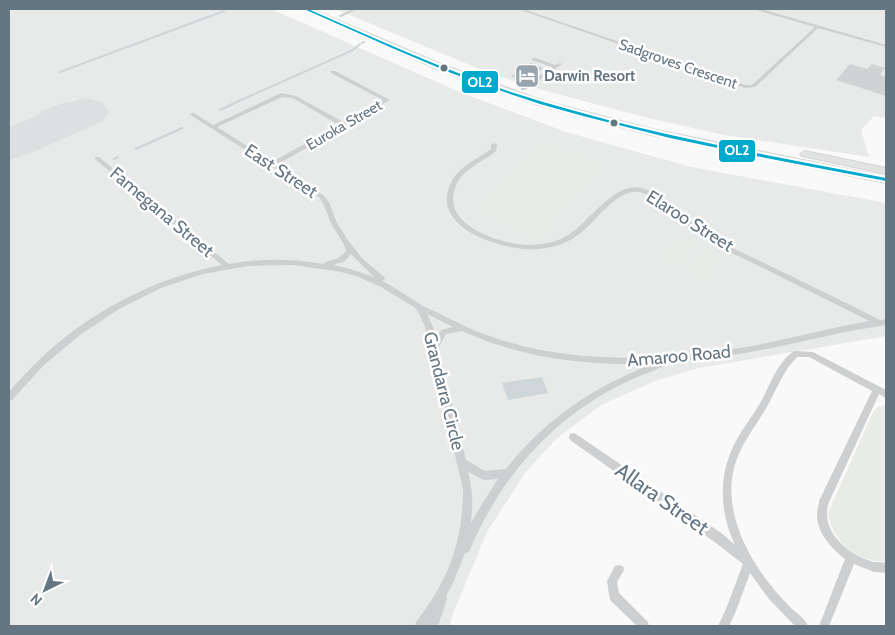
<svg xmlns="http://www.w3.org/2000/svg" width="895" height="635" font-family="Cabin,sans-serif">
<style>
.built{fill:#e8e9e9}
.green{fill:#e8ebe6}
.water{fill:#ced6d9}
.lines{fill:none;stroke-linecap:round;stroke-linejoin:round}
.stream-far1{stroke:#ced6d9;stroke-width:2}
.stream{stroke:#ced6d9;stroke-width:2.5}
.taxiway{fill:#dedfe0;fill-rule:evenodd}
.runway{fill:#dedfe0;fill-rule:evenodd}
.building{fill:#d0d2d3}
.trunk-casing{stroke:#d5d6d6;stroke-width:2}
.minor{fill:#cecfd0;fill-rule:evenodd}
.trunk{fill:#e1e2e2;fill-rule:evenodd}
.bus-1-casing{stroke:#fff;stroke-width:4}
.bus-1{fill:#00a9ce;fill-rule:evenodd}
.bus-dot{fill:#657683;stroke:#fff;stroke-width:2}
.labels{text-anchor:middle;stroke-width:5;stroke-linejoin:round;paint-order:stroke}
.far-street-label{font-size:15px;fill:#657683;stroke:#fff}
.far-poi-label{font-size:15px;font-weight:bold;fill:#657683;stroke:#fff;text-anchor:start}
.street-label{font-size:18px;fill:#657683;stroke:#fff}
.near-street-label{font-size:21px;fill:#657683;stroke:#fff}
.line-badge{stroke:#fff;stroke-width:2}
.badge-label{font-size:14px;text-anchor:middle;font-weight:bold;fill:#fff}
</style>
<rect width="100%" height="100%" fill="#f9f9f9"/>
<g class="built">
<polygon points="9,9 271,9 462,93 566,132 691,167 886,203 886,336 699,368 655,381 601,405 556,439 525,473 487,532 452,616 450,626 9,626"/>
<polygon points="335,9 886,9 886,118 874,116 861,130 869,157 724,135 648,118 531,87 482,70"/>
</g>
<g class="green">
<polygon points="545,142 605,166 538,239 473,208"/>
<polygon points="680,235 698,244 680,266 661,256"/>
<polygon points="705,248 724,257 705,279 686,269"/>
<path d="M886,405V561C858,564 832,541 828,513L873,412L878,407Z"/>
</g>
<polygon class="water" points="542,377 548,393 508,400 502,383"/>
<g class="lines">
<g class="stream-far1">
<polyline points="362,43 364,42"/>
<polyline points="60,72 224,11"/>
<polyline points="230,105 353,50 360,44"/>
</g>
<g class="stream">
<polyline points="220,110 233,104"/>
<polyline points="136,149 182,128"/>
<polyline points="114,159 118,157"/>
</g>
<path class="taxiway" d="M66,102C74,104 81,109 86,116L84,120C75,122 71,120 64,115C48,122 37,147 17,142L14,138L17,134L44,110Z"/>
<polygon class="runway" points="86,98 102,102 109,112 102,122 26,155 9,160 9,127 70,102"/>
</g>
<g class="building">
<polygon points="531,63 544,68 523,81 511,76"/>
<polygon points="850,64 867,69 872,64 885,68 880,75 886,77 886,96 836,80"/>
</g>
<g class="lines">
<defs>
<g id="trunk">
<polygon points="303,9 311,9 443,65 544,101 652,129 886,177 886,183 651,135 538,105 437,69"/>
<polygon points="805,151 886,168 886,174 802,156 800,154"/>
</g>
</defs>
<use href="#trunk" class="trunk-casing"/>
<g class="minor">
<polygon points="326,9 349,9 347,10 328,10"/>
<polygon points="352,9 357,9 341,17 338,16"/>
<polygon points="518,9 523,9 745,85 752,85 815,27 756,10 755,9 761,9 886,45 886,47 818,28 755,87 745,88"/>
<polygon points="532,58 536,58 555,65 560,63 562,64 525,90 521,90 521,88 552,67 532,60"/>
<path d="M331,71H335L390,100L346,126L276,165L323,195L329,202L336,221L347,239L363,259L384,277L385,279L382,281C396,288 409,297 421,305C428,309 435,311 442,315C457,322 471,330 487,335C568,365 663,361 746,347C787,340 828,328 869,321C832,302 794,284 757,265C736,255 713,245 694,231C680,221 654,194 639,192C619,188 596,220 582,232C576,237 569,241 562,244C548,249 532,251 517,248C487,244 431,223 451,183C458,167 478,159 491,149V145L494,143L497,145L496,151C484,161 466,168 458,181C456,185 455,188 454,192C446,224 492,240 517,244C531,246 547,245 561,239C587,228 611,181 642,188C661,193 688,222 707,233C725,245 745,254 764,263C803,282 841,300 880,320L886,319V325C844,331 803,342 761,350C730,356 697,360 665,362V366C647,373 629,380 612,389C545,426 498,482 469,552L465,553L453,583L446,596L447,599L438,626H428V624L427,626H415L416,622C448,581 463,542 463,489L425,327L419,313L414,307L381,287L356,276L341,272L294,265L248,266L203,274L161,288L119,309L80,335L44,365L12,400L9,401V392C18,381 28,371 38,361C87,313 154,278 222,265L95,159V157H99L229,264C261,258 292,259 324,264L325,262C333,260 340,259 346,251C344,241 335,232 331,223C327,214 325,205 319,197L189,114L194,113L213,125L281,93L296,96L343,122L383,100L331,73ZM282,97L293,98L339,125L272,162L217,127ZM351,254L374,277L350,269L333,265L345,261ZM427,314L453,327L441,330L436,339L433,327ZM462,331C521,358 591,367 655,363C596,385 545,419 506,469L485,471L466,460L438,348L446,334ZM468,472L484,480L498,479L482,504L471,523C473,503 473,492 468,472Z"/>
<path d="M795,351L813,352L886,390V398L879,394L829,502C828,505 827,510 827,513C826,537 853,557 874,562C878,562 882,562 886,563V573L874,572L854,564L829,626H819L845,559C831,548 816,532 817,513C817,509 819,505 819,501L872,391L809,357H797C782,372 776,392 765,410C756,425 745,439 738,456C721,496 739,542 763,575C771,586 780,597 790,607C796,613 805,618 808,626H795L769,599L750,573L736,611L729,626H718L726,609L743,564L716,543L570,440L569,437L570,434L573,433L576,434L724,535L735,545C719,511 718,474 736,441C744,426 755,413 763,398C770,384 780,358 795,351Z"/>
<polygon points="619,565 623,566 624,570 617,582 619,593 648,622 649,626 637,626 610,600 607,581 615,566"/>
</g>
<use href="#trunk" class="trunk"/>
<defs>
<path id="bus-1" d="M304,9H308C376,39 444,70 514,93C636,132 761,154 886,178V181L756,156L670,138L583,116L540,104L510,94L451,73L392,48Z"/>
</defs>
<use href="#bus-1" class="bus-1-casing"/>
<use href="#bus-1" class="bus-1"/>
</g>
<defs>
<symbol id="hotel-square" viewBox="-11 -11 22 22"><rect x="-9" y="-9" width="18" height="18" rx="4" fill="#99a4ac" stroke="#fff"/><path d="M-6-4.5h1.5V1H6V5H4.5V3h-9V5H-6ZM-4 0a1.8 1.8 0 1 1 3.6 0ZM.5 0V-2.5h3Q6-2.5 6 0Z" fill="#fff"/></symbol>
</defs>
<g fill-rule="evenodd">
<use href="#hotel-square" x="513" y="62" width="28" height="28"/>
</g>
<g class="bus-dot">
<circle cx="444" cy="68" r="4.5"/>
<circle cx="614" cy="123" r="4.5"/>
</g>
<g class="labels">
<g class="far-street-label">
<text transform="translate(678 64) rotate(19)" y="5">Sadgroves Crescent</text>
<text transform="translate(344 125) rotate(-30)" y="5">Euroka Street</text>
</g>
<g class="far-poi-label">
<text x="544" y="81">Darwin Resort</text>
</g>
<g class="street-label">
<text transform="translate(281 171) rotate(33)" y="6">East Street</text>
<text transform="translate(162 212) rotate(40)" y="6">Famegana Street</text>
<text transform="translate(690 221) rotate(32)" y="6">Elaroo Street</text>
<text transform="translate(679 356) rotate(-5)" y="6">Amaroo Road</text>
<text transform="translate(444 391) rotate(76)" y="6">Grandarra Circle</text>
</g>
<g class="near-street-label">
<text transform="translate(662 499) rotate(35)" y="7">Allara Street</text>
</g>
</g>
<g class="line-badge">
<rect x="461" y="70" width="38" height="24" rx="5" fill="#00a9ce"/>
<rect x="718" y="139" width="38" height="24" rx="5" fill="#00a9ce"/>
</g>
<g class="badge-label">
<text x="480" y="87">OL2</text>
<text x="737" y="155">OL2</text>
</g>
<rect width="895" height="635" fill="none" stroke="#657683" stroke-width="20"/>
<g transform="translate(45 590) rotate(222)" stroke="#ffffff" stroke-width="4" paint-order="stroke">
<path d="M0-4L9 19L0 12L-9 19Z" fill="#657683"/>
<text y="-8" font-size="14" font-weight="bold" text-anchor="middle" fill="#657683">N</text>
</g>
</svg>
